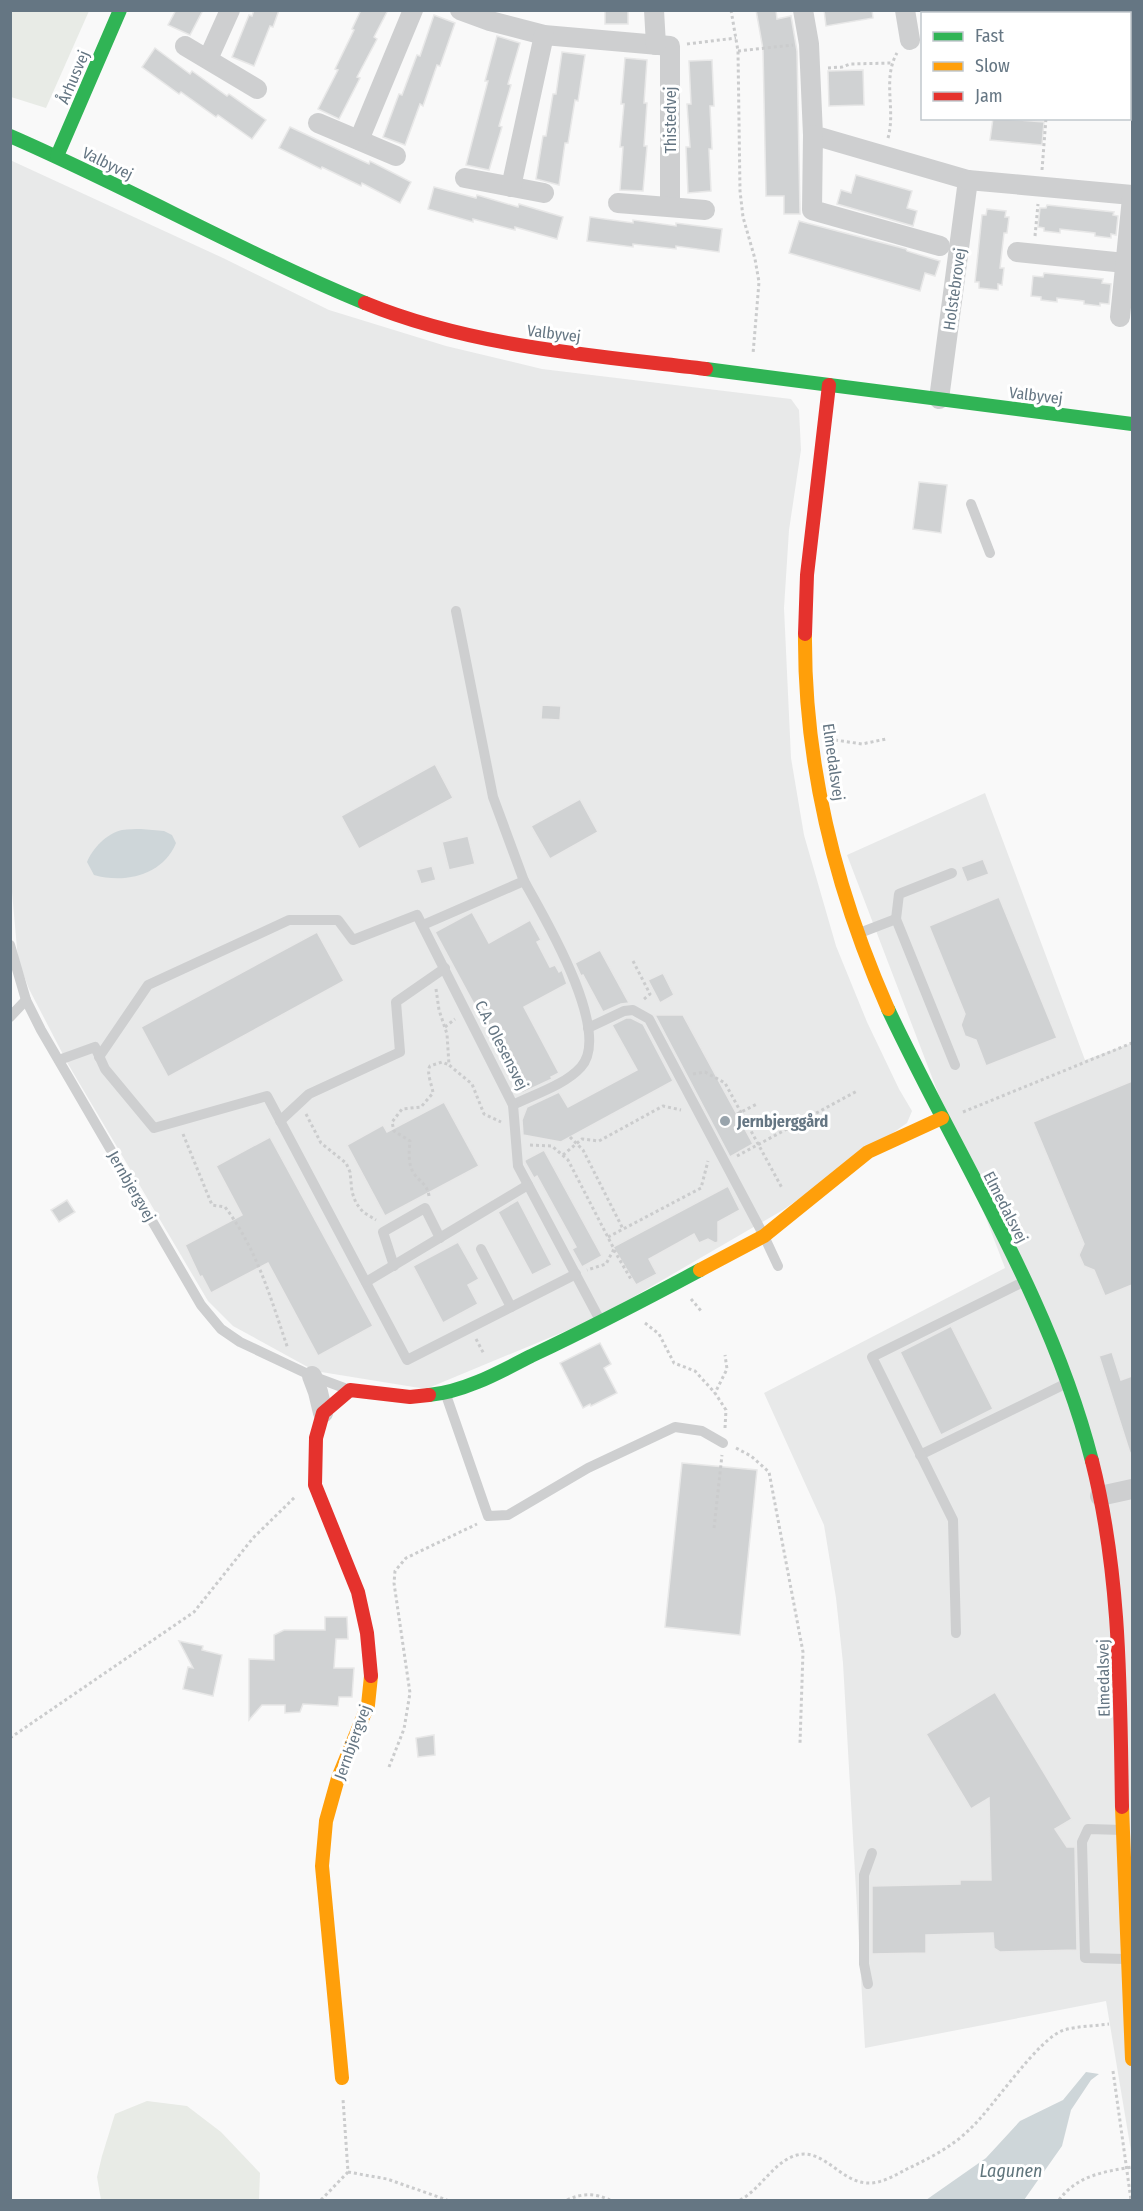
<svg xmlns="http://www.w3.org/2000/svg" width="1143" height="2211" font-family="'Fira Sans Condensed',sans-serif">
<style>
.built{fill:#e8e9e9}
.green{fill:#e8ebe6}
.water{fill:#ced6d9}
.building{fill:#d0d2d3;stroke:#e8e8e8;stroke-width:1.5}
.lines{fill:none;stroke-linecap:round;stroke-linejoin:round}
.path{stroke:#cbcccd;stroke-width:3;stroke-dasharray:3 3;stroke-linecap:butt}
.lane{stroke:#cecfd0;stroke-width:10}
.street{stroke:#cecfd0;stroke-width:20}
.fast{stroke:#30b455;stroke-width:14}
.slow{stroke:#ff9f0a;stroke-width:14}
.jam{stroke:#e5322d;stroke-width:14}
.poi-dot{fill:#99a4ac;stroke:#fff;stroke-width:2}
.labels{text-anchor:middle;stroke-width:6;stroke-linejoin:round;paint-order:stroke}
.street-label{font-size:16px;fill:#657683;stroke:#fff}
.poi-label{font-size:16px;font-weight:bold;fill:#657683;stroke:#fff;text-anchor:start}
.water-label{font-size:18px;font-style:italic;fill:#60757c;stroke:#fff}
</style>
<rect width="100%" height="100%" fill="#f9f9f9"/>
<g class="built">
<polygon points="10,160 223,258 329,310 446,346 542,369 791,399 799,410 801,450 789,530 784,608 791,758 804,835 836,946 867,1022 899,1089 912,1111 907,1123 783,1210 597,1318 426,1389 315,1371 233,1326 208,1301 68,1064 29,989 18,960 10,869"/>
<polygon points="985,793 1085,1060 1132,1043 1132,2157 1106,2001 865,2048 843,1663 836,1598 824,1525 764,1393 1005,1268 847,855"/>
</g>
<g class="green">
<polygon points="10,11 89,11 46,108 11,97"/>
<polygon points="147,2101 187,2106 221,2132 260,2173 259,2200 101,2200 97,2177 102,2156 115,2114"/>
</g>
<g class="water">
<path d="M141,829L164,831L172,835L176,843C163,875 125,884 94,875L87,862C92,849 107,833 122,830C128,829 135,829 141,829Z"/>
<polygon points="1086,2072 1099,2074 1091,2080 1071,2110 1062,2146 1024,2200 926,2200 986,2158 1020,2121 1063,2100"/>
</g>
<g class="building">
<polygon points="176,10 203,10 190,35 168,25"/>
<polygon points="254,10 279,10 273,27 270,26 254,66 232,57 249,15 252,16"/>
<polygon points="361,10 388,10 374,37 377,39 357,77 360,78 339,119 318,109 338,70 335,69 354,30 352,29"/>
<rect x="605" y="10" width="23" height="14"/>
<polygon points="756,10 776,10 777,19 791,16 797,51 800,214 784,214 784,196 766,196 763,49"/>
<polygon points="824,10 872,10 873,18 826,26"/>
<polygon points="434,15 455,23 440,66 437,65 423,106 420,104 405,145 383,137 399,94 402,95 417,55 420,56"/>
<polygon points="497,36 520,43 508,84 511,85 499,126 502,127 489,170 466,165 488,81 485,81"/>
<polygon points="155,48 190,74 192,71 227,96 229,94 266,120 252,139 218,115 216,117 181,92 179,94 142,67"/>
<polygon points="562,52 585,55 578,101 575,100 568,143 565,143 559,185 536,179 543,136 546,136 553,94 556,94"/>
<polygon points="625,58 647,60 644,103 647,103 644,146 647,146 643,191 620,190 623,147 620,147 624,104 621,104"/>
<polygon points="712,60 714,106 710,106 712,149 709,149 711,191 688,193 686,147 690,147 687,104 691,104 689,61"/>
<polygon points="863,70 864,105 829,106 828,71"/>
<polygon points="993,118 1044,122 1042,145 990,140"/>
<polygon points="290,127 369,164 370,161 411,182 400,203 362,183 361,186 322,167 321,169 279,148"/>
<polygon points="856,175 912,191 907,208 917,211 913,226 837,204 841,190 851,193"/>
<polygon points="434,187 476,198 477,195 518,207 519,204 563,217 557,239 515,227 515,230 473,219 473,222 428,209"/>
<polygon points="1047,205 1114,212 1113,215 1118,216 1116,235 1111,234 1111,238 1095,236 1095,233 1060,229 1060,233 1044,231 1044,228 1038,227 1040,208 1046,208"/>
<polygon points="987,209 1006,211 1005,217 1009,217 1007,233 1004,233 1000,268 1004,268 1002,285 998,284 998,290 979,288 979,282 975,282 982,215 986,215"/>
<polygon points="590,217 633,223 633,220 676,226 676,223 722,229 719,252 676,246 676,249 633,244 633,247 587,241"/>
<polygon points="799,221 906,249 907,251 940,261 935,276 925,273 920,291 789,253"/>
<polygon points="1044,273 1103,279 1102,283 1111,284 1109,304 1100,303 1100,306 1084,304 1084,301 1057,298 1057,302 1041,300 1041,297 1031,296 1033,276 1043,277"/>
<polygon points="919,482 947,485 941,533 913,529"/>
<polygon points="542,705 561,706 560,720 541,719"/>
<polygon points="435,764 453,798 359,849 341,816"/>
<polygon points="580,799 598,832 550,859 531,826"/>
<polygon points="468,836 475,864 449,870 442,842"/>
<polygon points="983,859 989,874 967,882 961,867"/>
<polygon points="432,866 436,880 421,884 416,870"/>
<polygon points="999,897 1057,1038 986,1066 976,1040 965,1036 961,1025 965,1014 929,926"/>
<polygon points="472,912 489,943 530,920 541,940 537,942 550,967 555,965 559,972 562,970 567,984 524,1007 559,1073 551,1077 552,1079 522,1093 435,932"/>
<polygon points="317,932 344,981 168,1077 141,1027"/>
<polygon points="600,950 629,1003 621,1004 603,1012 583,975 581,976 575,963"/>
<polygon points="663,973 674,995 660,1003 648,980"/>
<polygon points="655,1015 683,1015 753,1144 730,1157"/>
<polygon points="626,1018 631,1018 643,1024 673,1081 561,1142 523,1135 522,1120 527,1107 559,1092 568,1107 637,1070 612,1025"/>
<polygon points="1132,1081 1132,1285 1105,1296 1094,1270 1084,1266 1079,1255 1084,1244 1033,1122"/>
<polygon points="444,1102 479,1166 385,1216 347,1145 383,1125 387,1132"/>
<polygon points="270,1137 373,1326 318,1356 268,1263 211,1293 202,1276 200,1277 185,1245 242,1215 216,1166"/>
<polygon points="544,1150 602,1256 582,1267 572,1249 576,1247 537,1176 534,1178 525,1162 525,1160"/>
<polygon points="728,1186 740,1210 718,1222 718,1242 715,1243 708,1239 699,1243 694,1234 649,1259 657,1274 636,1285 613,1247"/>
<polygon points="67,1200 75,1212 59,1222 51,1210"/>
<polygon points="518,1200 552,1265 532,1275 498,1212"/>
<polygon points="458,1242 479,1279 468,1285 478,1304 443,1323 413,1266"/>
<polygon points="951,1326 993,1409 941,1435 900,1352"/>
<polygon points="600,1343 611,1364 604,1368 617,1393 591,1406 590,1404 583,1408 560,1363"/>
<polygon points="1112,1352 1121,1380 1132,1376 1132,1453 1130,1453 1099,1356"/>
<polygon points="682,1463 757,1470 740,1635 665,1627"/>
<polygon points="325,1617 347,1617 348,1639 336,1639 334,1668 354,1668 352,1697 339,1697 338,1706 303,1704 300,1712 285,1713 285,1705 262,1705 249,1720 249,1659 274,1660 274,1635 284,1630 325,1630"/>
<polygon points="179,1641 203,1646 202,1650 222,1655 213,1696 183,1689 188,1667 193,1668"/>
<polygon points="995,1692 1072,1819 1055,1829 1067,1847 1075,1847 1077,1950 1000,1952 994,1948 993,1933 926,1935 926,1953 872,1954 872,1886 960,1884 960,1880 991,1880 989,1798 971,1809 926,1734"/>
<polygon points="434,1735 435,1755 418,1757 416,1738"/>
</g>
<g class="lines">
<g class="path">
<polyline points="731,10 738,51 740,191 743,217 755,259 759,282 753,354"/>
<polyline points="1039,10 1039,14"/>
<polyline points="687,44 736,38"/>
<polyline points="738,51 793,45"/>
<polyline points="828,68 842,67 850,64 892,63"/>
<path d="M888,138C896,110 882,79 897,53"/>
<polyline points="1042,170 1046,118"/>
<polyline points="1035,236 1038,204"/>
<polyline points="835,740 862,744 886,739"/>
<polyline points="633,961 650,994 643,1000"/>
<polyline points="436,989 439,1010 447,1034 449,1065 472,1084 484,1114 501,1122"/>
<polyline points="445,1027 455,1019"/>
<polyline points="693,1074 705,1072 725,1083 782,1188"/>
<polyline points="963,1112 1132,1043"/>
<polyline points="306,1114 321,1143 346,1163 350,1172 352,1192 356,1203 363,1212 376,1220"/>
<polyline points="737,1114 757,1104"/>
<path d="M183,1134L212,1205L225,1207C257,1249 271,1299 288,1349"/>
<polyline points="570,1137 583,1150 623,1229"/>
<polyline points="530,1145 552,1146 568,1160 614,1249 606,1264 587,1270"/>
<polyline points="563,1155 582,1139 599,1141 663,1106 681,1110"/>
<polyline points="737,1156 857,1091"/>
<path d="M429,1196C427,1183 419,1182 413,1172C408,1163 409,1151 410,1141L394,1131L392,1122L402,1109L421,1107L433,1093C432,1085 426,1072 430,1066L442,1062L449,1065"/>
<polyline points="608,1237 701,1188 708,1161"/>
<polyline points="614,1250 632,1281"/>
<polyline points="691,1299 702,1312"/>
<polyline points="645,1323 659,1334 674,1363 695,1371 715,1393"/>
<polyline points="476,1339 484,1354"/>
<polyline points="725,1428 726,1410 715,1393 727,1369 725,1355"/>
<polyline points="736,1448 751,1456 769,1472 803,1652 800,1743"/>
<polyline points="714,1528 722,1455"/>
<polyline points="10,1738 194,1612 253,1538 295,1497"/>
<polyline points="389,1767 404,1729 410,1693 394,1583 395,1571 406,1558 477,1524"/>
<polyline points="1113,2071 1131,2200"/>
<polyline points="348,2172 387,2179 447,2200"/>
<polyline points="321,2200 348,2172 343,2099"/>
<path d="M567,2200C582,2193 595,2193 610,2200"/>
<path d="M740,2200C761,2189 774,2161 797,2155C823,2148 841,2182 867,2183C880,2184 894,2176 905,2170C928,2159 952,2147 970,2129C993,2108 1038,2038 1064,2030C1078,2026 1094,2026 1109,2024"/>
<path d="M1059,2200C1078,2175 1103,2172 1132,2167"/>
</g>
<g class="lane">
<polyline points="971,504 990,553"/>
<polyline points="456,611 493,797 524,881"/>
<polyline points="896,919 899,894 952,873"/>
<path d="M423,925L524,881C543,915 613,1032 581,1067C565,1085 535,1094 513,1105"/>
<polyline points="857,934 896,919 955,1065"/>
<polyline points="10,945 26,1000 41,1030 201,1305 221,1329 240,1342 312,1376 347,1389"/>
<polyline points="10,1017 26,1000"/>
<polyline points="588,1028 624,1011 633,1010 649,1019 764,1236 778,1266"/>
<polyline points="99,1057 148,985 289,920 338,920 353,940 417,915 513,1105 518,1166 601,1322"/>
<polyline points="59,1060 95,1047 105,1069 154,1128 267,1096 407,1360 576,1274"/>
<polyline points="280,1121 309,1094 400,1052 396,1002 445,968"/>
<polyline points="481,1249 511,1307"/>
<polyline points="394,1266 383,1232 425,1208 440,1238"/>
<polyline points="366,1282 528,1185"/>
<polyline points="446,1395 488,1516 508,1515 588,1468 675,1427 702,1431 723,1443"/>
<polyline points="920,1455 1065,1384"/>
<polyline points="956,1633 953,1520 872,1357 1023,1282"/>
<polyline points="1123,1830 1088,1829 1082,1842 1085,1958 1126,1959"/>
<polyline points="868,1984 864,1964 864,1875 872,1853"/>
</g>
<g class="street">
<polyline points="460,10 490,21 544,35 670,46 670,207"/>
<polyline points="654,10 656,45"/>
<polyline points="803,10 809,44 813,135 968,180 939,399"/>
<polyline points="905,10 910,40"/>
<polyline points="1085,14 1128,10"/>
<polyline points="185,46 257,89"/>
<polyline points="208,59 230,10"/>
<polyline points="318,123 396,156"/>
<polyline points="813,135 812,210 940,246"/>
<polyline points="359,140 413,10"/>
<polyline points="465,178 544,193"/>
<polyline points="968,180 1132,195"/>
<polyline points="511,187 544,35"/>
<polyline points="618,203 705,210"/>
<polyline points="1017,252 1125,263"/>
<polyline points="1120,317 1132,198"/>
<polyline points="312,1376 318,1392 323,1413"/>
<polyline points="1100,1496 1132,1489"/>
</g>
<g class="fast">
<path d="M10,136C130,188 244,253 365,303"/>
<polyline points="57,156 120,10"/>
<polyline points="706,369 1132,424"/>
<path d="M888,1009C958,1158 1051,1300 1092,1461"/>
<path d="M429,1395C464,1392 500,1372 531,1356C588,1329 644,1300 700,1270"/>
</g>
<g class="slow">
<path d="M805,634C804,763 836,891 888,1009"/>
<polyline points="700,1270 764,1236 868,1152 942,1118"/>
<polyline points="1122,1807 1132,2059"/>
<polyline points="342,2078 322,1866 326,1821 338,1778 368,1705 371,1676"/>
</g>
<g class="jam">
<path d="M365,303C472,347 591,355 706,369"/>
<polyline points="805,634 807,575 829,385"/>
<path d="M1092,1461C1121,1575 1120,1691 1122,1807"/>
<polyline points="371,1676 367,1633 358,1592 315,1485 316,1438 323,1413 350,1390 410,1397 429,1395"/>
</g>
</g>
<circle class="poi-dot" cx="725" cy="1121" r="6"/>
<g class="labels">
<g class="street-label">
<text transform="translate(73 77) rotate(-67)" y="6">Århusvej</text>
<text transform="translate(670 120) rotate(-90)" y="6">Thistedvej</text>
<text transform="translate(108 163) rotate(26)" y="6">Valbyvej</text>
<text transform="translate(954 289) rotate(-82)" y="6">Holstebrovej</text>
<text transform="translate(554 333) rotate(7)" y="6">Valbyvej</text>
<text transform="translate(1036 395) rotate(7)" y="6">Valbyvej</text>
<text transform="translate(834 762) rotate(82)" y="6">Elmedalsvej</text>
<text transform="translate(502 1045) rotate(63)" y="6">C.A. Olesensvej</text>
<text transform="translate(132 1186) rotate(60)" y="6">Jernbjergvej</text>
<text transform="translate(1006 1207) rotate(63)" y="6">Elmedalsvej</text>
<text transform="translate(1103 1678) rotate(-91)" y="6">Elmedalsvej</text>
<text transform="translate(352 1742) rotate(-70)" y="6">Jernbjergvej</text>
</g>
<g class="poi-label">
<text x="737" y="1127">Jernbjerggård</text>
</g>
<g class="water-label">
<text x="1011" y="2177">Lagunen</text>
</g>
</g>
<rect width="1143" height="2211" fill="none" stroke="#657683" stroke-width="24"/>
<rect x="921" y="12" width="210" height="108" fill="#ffffff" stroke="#c1c8cd" stroke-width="1.5"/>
<rect x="933" y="32" width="30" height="9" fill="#30b455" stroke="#c1c8cd" stroke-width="1.5"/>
<text x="975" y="42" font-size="18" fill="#657683">Fast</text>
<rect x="933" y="62" width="30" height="9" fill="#ff9f0a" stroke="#c1c8cd" stroke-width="1.5"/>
<text x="975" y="72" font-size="18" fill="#657683">Slow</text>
<rect x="933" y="92" width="30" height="9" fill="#e5322d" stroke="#c1c8cd" stroke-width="1.5"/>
<text x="975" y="102" font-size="18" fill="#657683">Jam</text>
</svg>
